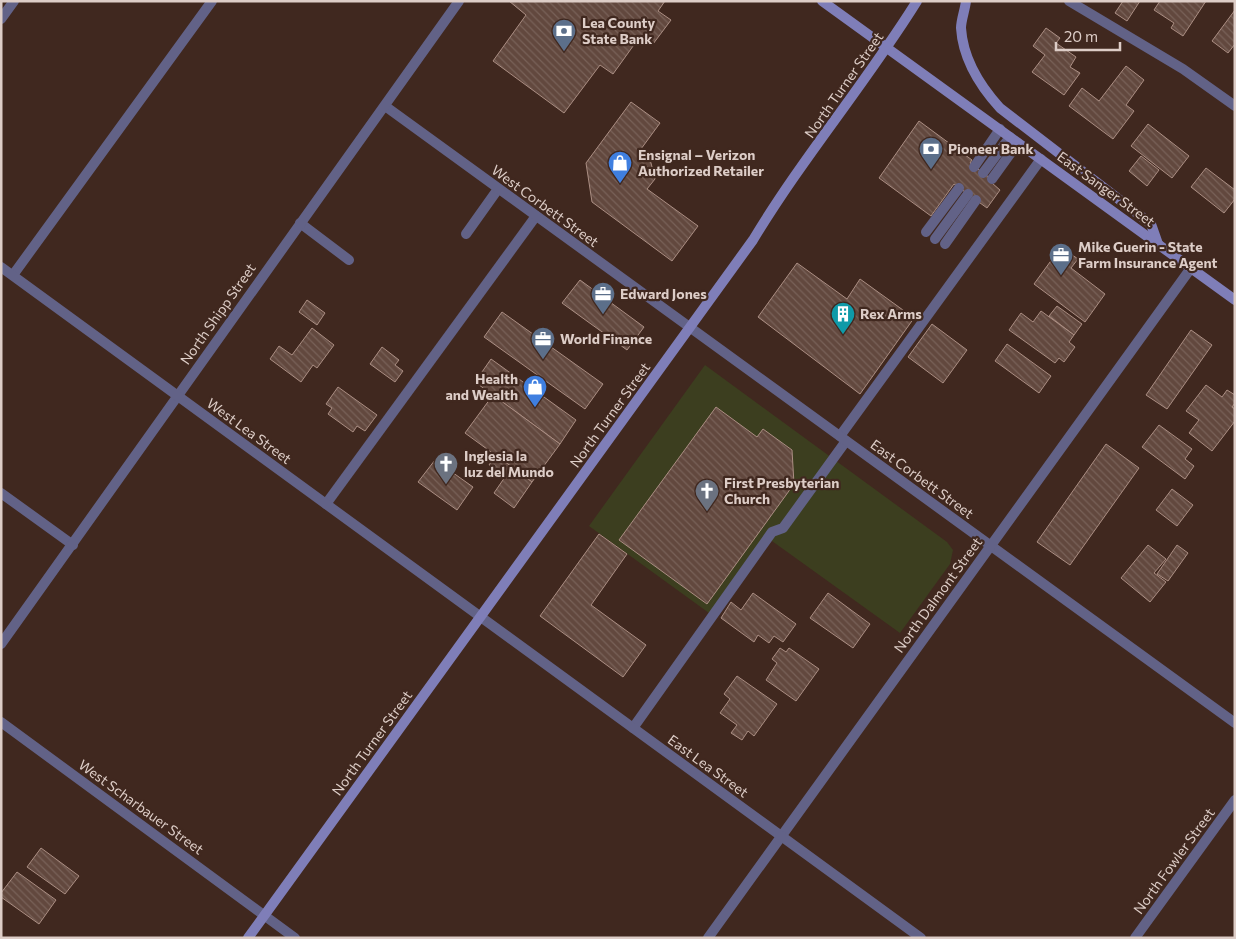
<svg xmlns="http://www.w3.org/2000/svg" width="1236" height="939" font-family="Commissioner,sans-serif">
<style>
.green{fill:#3c3e1f}
.building{fill:url(#building-back-hatch);stroke:#ab8e83}
.lines{fill:none;stroke-linecap:round;stroke-linejoin:round}
.service{stroke:#626287;stroke-width:10}
.minor{stroke:#626287;stroke-width:10}
.tertiary{stroke:#626287;stroke-width:10}
.secondary{stroke:#7f7eb8;stroke-width:10}
.labels{text-anchor:middle;stroke-width:4.5;stroke-linejoin:round;paint-order:stroke}
.poi-label{font-size:14px;font-weight:bold;fill:#ddcdc7;stroke:#40281f;text-anchor:start}
.street-label{font-size:14px;fill:#ddcdc7;stroke:#40281f}
</style>
<defs>
<pattern id="building-back-hatch" width="6" height="6" patternUnits="userSpaceOnUse" patternTransform="scale(1.25)"><rect width="6" height="6" fill="#62483e"/><path d="M-1 5l2 2M0 0l6 6M5-1l2 2" fill="none" stroke="#786158"/></pattern>
</defs>
<rect width="100%" height="100%" fill="#40281f"/>
<polygon class="green" points="705,365 947,542 953,550 950,564 900,633 765,536 709,613 589,526"/>
<g class="building">
<polygon points="509,1 665,1 658,11 671,20 653,44 641,35 613,74 600,65 564,113 493,61 526,15"/>
<polygon points="1123,1 1140,1 1127,21 1115,13"/>
<polygon points="1160,1 1206,1 1183,36 1171,28 1174,23 1154,10"/>
<polygon points="1235,10 1235,44 1228,53 1212,41"/>
<polygon points="1046,28 1060,38 1056,43 1076,57 1070,67 1080,73 1064,95 1032,72 1045,55 1033,46"/>
<polygon points="1126,66 1144,80 1126,105 1134,111 1113,139 1069,106 1082,88 1099,101"/>
<polygon points="631,102 660,123 641,149 649,155 655,179 647,189 698,226 672,261 592,202 586,163"/>
<polygon points="919,121 972,160 970,163 994,181 992,183 1000,190 987,208 954,184 931,216 879,178"/>
<polygon points="1148,124 1189,156 1172,178 1131,146"/>
<polygon points="1141,156 1159,170 1147,186 1129,171"/>
<polygon points="1206,168 1235,190 1235,199 1224,213 1191,187"/>
<polygon points="1061,247 1078,259 1071,268 1105,294 1085,322 1034,284"/>
<polygon points="797,263 847,299 860,279 914,318 860,394 758,317"/>
<polygon points="580,280 644,327 627,350 562,303"/>
<polygon points="307,300 325,313 317,325 299,312"/>
<polygon points="1057,306 1082,324 1074,335 1049,316"/>
<polygon points="1041,311 1074,335 1069,342 1075,347 1064,362 1059,358 1055,363 1009,330 1021,313 1033,322"/>
<polygon points="502,312 603,384 585,409 484,337"/>
<polygon points="932,324 967,350 943,383 908,357"/>
<polygon points="312,328 334,345 317,368 313,365 301,382 270,359 279,346 292,355"/>
<polygon points="1191,330 1212,345 1167,409 1146,395"/>
<polygon points="1007,344 1051,376 1039,393 995,361"/>
<polygon points="382,347 399,360 395,365 403,371 395,382 370,364"/>
<polygon points="491,359 576,420 560,444 475,382"/>
<polygon points="1206,385 1222,397 1227,390 1235,395 1235,403 1232,407 1235,409 1235,421 1212,451 1189,433 1199,420 1186,411"/>
<polygon points="338,387 377,415 365,431 357,426 353,432 328,414 332,408 326,404"/>
<polygon points="493,395 560,444 532,482 465,433"/>
<polygon points="716,407 757,437 763,429 792,450 794,484 707,604 619,540"/>
<polygon points="1159,425 1192,449 1185,459 1194,466 1185,479 1142,447"/>
<polygon points="1106,444 1139,468 1070,565 1037,542"/>
<polygon points="496,455 532,482 514,508 494,493 505,477 489,465"/>
<polygon points="435,460 473,487 457,510 418,482"/>
<polygon points="1172,489 1193,505 1177,526 1156,510"/>
<polygon points="599,534 627,554 591,605 646,645 623,677 540,616"/>
<polygon points="1148,545 1166,559 1154,573 1166,582 1150,602 1121,578"/>
<polygon points="1177,545 1188,553 1168,581 1157,574"/>
<polygon points="753,593 796,624 783,642 774,636 769,643 758,635 754,642 721,618 731,602 741,610"/>
<polygon points="828,593 870,624 853,648 810,618"/>
<polygon points="780,648 786,652 789,648 819,669 796,701 766,680 777,663 772,659"/>
<polygon points="737,676 777,704 754,736 748,731 742,740 731,733 737,725 720,713 730,699 724,694"/>
<polygon points="41,848 79,876 65,894 27,867"/>
<polygon points="17,872 56,900 39,924 1,897 1,893"/>
</g>
<g class="lines">
<g class="service">
<polyline points="1069,1 1183,69 1235,106"/>
<polyline points="974,167 1000,129"/>
<polyline points="983,173 1010,137"/>
<polyline points="992,179 1018,143"/>
<polyline points="300,223 349,260"/>
<polyline points="926,232 959,188"/>
<polyline points="466,234 498,189"/>
<polyline points="935,239 968,194"/>
<polyline points="945,244 976,200"/>
<polyline points="13,275 212,1"/>
<polyline points="840,436 1041,159"/>
<polyline points="1,493 73,545"/>
<polyline points="326,504 536,216"/>
<polyline points="633,728 772,532 783,528 846,441"/>
</g>
<g class="minor">
<polyline points="1,19 14,1"/>
<polyline points="385,106 1235,723"/>
<polyline points="1,644 459,1"/>
<polyline points="1,722 295,938"/>
<polyline points="708,938 1191,268"/>
<polyline points="1135,938 1235,800"/>
</g>
<polyline class="tertiary" points="1,267 921,938"/>
<g class="secondary">
<polyline points="822,1 1235,300"/>
<path d="M966,1C965,10 961,20 961,28C963,60 980,86 1000,108L1151,224L1158,244"/>
<path d="M248,938L753,240C803,157 866,83 917,1"/>
</g>
</g>
<defs>
<symbol id="bank-pin" viewBox="-11 -11 22 30"><path d="M0 17L-7.5 6A9.5 9.5 0 1 1 7.5 6Z" fill="#5c6f8a" stroke="#40281f"/><path d="M-6-4H6V4H-6ZM0-2.3a2.3 2.3 0 1 0 0 4.6a2.3 2.3 0 1 0 0-4.6Z" fill="#fff"/></symbol>
<symbol id="shop-pin" viewBox="-11 -11 22 30"><path d="M0 17L-7.5 6A9.5 9.5 0 1 1 7.5 6Z" fill="#3f7fe0" stroke="#40281f"/><path d="M-5-2.5h2.3a2.7 3.5 0 0 1 5.4 0H5L5.5 6h-11ZM-1.5-2.5h3a1.5 2.3 0 0 0-3 0Z" fill="#fff"/></symbol>
<symbol id="office-pin" viewBox="-11 -11 22 30"><path d="M0 17L-7.5 6A9.5 9.5 0 1 1 7.5 6Z" fill="#5c6f8a" stroke="#40281f"/><path d="M-6-3h4V-5.5h4V-3h4V5H-6ZM-1-4.5V-3h2v-1.5ZM-6 0V1H6V0Z" fill="#fff"/></symbol>
<symbol id="building-pin" viewBox="-11 -11 22 30"><path d="M0 17L-7.5 6A9.5 9.5 0 1 1 7.5 6Z" fill="#0f9aa8" stroke="#40281f"/><path d="M-4-6H4V6H1V3H-1V6H-4ZM-2.5-4.3h1.7v1.8h-1.7ZM.8-4.3h1.7v1.8H.8ZM-2.5-1h1.7V.8h-1.7ZM.8-1h1.7V.8H.8Z" fill="#fff"/></symbol>
<symbol id="church-pin" viewBox="-11 -11 22 30"><path d="M0 17L-7.5 6A9.5 9.5 0 1 1 7.5 6Z" fill="#6b7280" stroke="#40281f"/><path d="M-1.2-6h2.4v3.5h3.3v2.4h-3.3V6h-2.4V-.1h-3.3v-2.4h3.3Z" fill="#fff"/></symbol>
</defs>
<g fill-rule="evenodd">
<use href="#bank-pin" x="550" y="17" width="28" height="38"/>
<use href="#bank-pin" x="917" y="135" width="28" height="38"/>
<use href="#shop-pin" x="606" y="149" width="28" height="38"/>
<use href="#office-pin" x="1047" y="241" width="28" height="38"/>
<use href="#office-pin" x="589" y="280" width="28" height="38"/>
<use href="#building-pin" x="829" y="300" width="28" height="38"/>
<use href="#office-pin" x="529" y="325" width="28" height="38"/>
<use href="#shop-pin" x="521" y="373" width="28" height="38"/>
<use href="#church-pin" x="432" y="450" width="28" height="38"/>
<use href="#church-pin" x="693" y="477" width="28" height="38"/>
</g>
<g class="labels">
<g class="poi-label">
<text x="582" y="28">Lea County<tspan x="582" dy="16">State Bank</tspan></text>
<text x="948" y="154">Pioneer Bank</text>
<text x="638" y="160">Ensignal – Verizon<tspan x="638" dy="16">Authorized Retailer</tspan></text>
<text x="1078" y="252">Mike Guerin - State<tspan x="1078" dy="16">Farm Insurance Agent</tspan></text>
<text x="620" y="299">Edward Jones</text>
<text x="860" y="319">Rex Arms</text>
<text x="560" y="344">World Finance</text>
<text x="518" y="384" text-anchor="end">Health<tspan x="518" dy="16">and Wealth</tspan></text>
<text x="464" y="461">Inglesia la<tspan x="464" dy="16">luz del Mundo</tspan></text>
<text x="724" y="488">First Presbyterian<tspan x="724" dy="16">Church</tspan></text>
</g>
<g class="street-label">
<text transform="translate(844 85) rotate(-55)" y="5">North Turner Street</text>
<text transform="translate(1106 189) rotate(36)" y="5">East Sanger Street</text>
<text transform="translate(545 206) rotate(36)" y="5">West Corbett Street</text>
<text transform="translate(218 314) rotate(-55)" y="5">North Shipp Street</text>
<text transform="translate(610 415) rotate(-54)" y="5">North Turner Street</text>
<text transform="translate(249 431) rotate(36)" y="5">West Lea Street</text>
<text transform="translate(922 479) rotate(36)" y="5">East Corbett Street</text>
<text transform="translate(938 595) rotate(-54)" y="5">North Dalmont Street</text>
<text transform="translate(372 743) rotate(-54)" y="5">North Turner Street</text>
<text transform="translate(708 766) rotate(36)" y="5">East Lea Street</text>
<text transform="translate(141 807) rotate(36)" y="5">West Scharbauer Street</text>
<text transform="translate(1174 861) rotate(-54)" y="5">North Fowler Street</text>
</g>
</g>
<rect width="1236" height="939" fill="none" stroke="#ddcdc7" stroke-width="5"/>
<path d="M1056 42v8h64v-8" fill="none" stroke="#ddcdc7" stroke-width="2.5"/>
<text x="1064" y="42" font-size="15" fill="#ddcdc7" stroke="#40281f" stroke-width="4" paint-order="stroke">20 m</text>
</svg>
